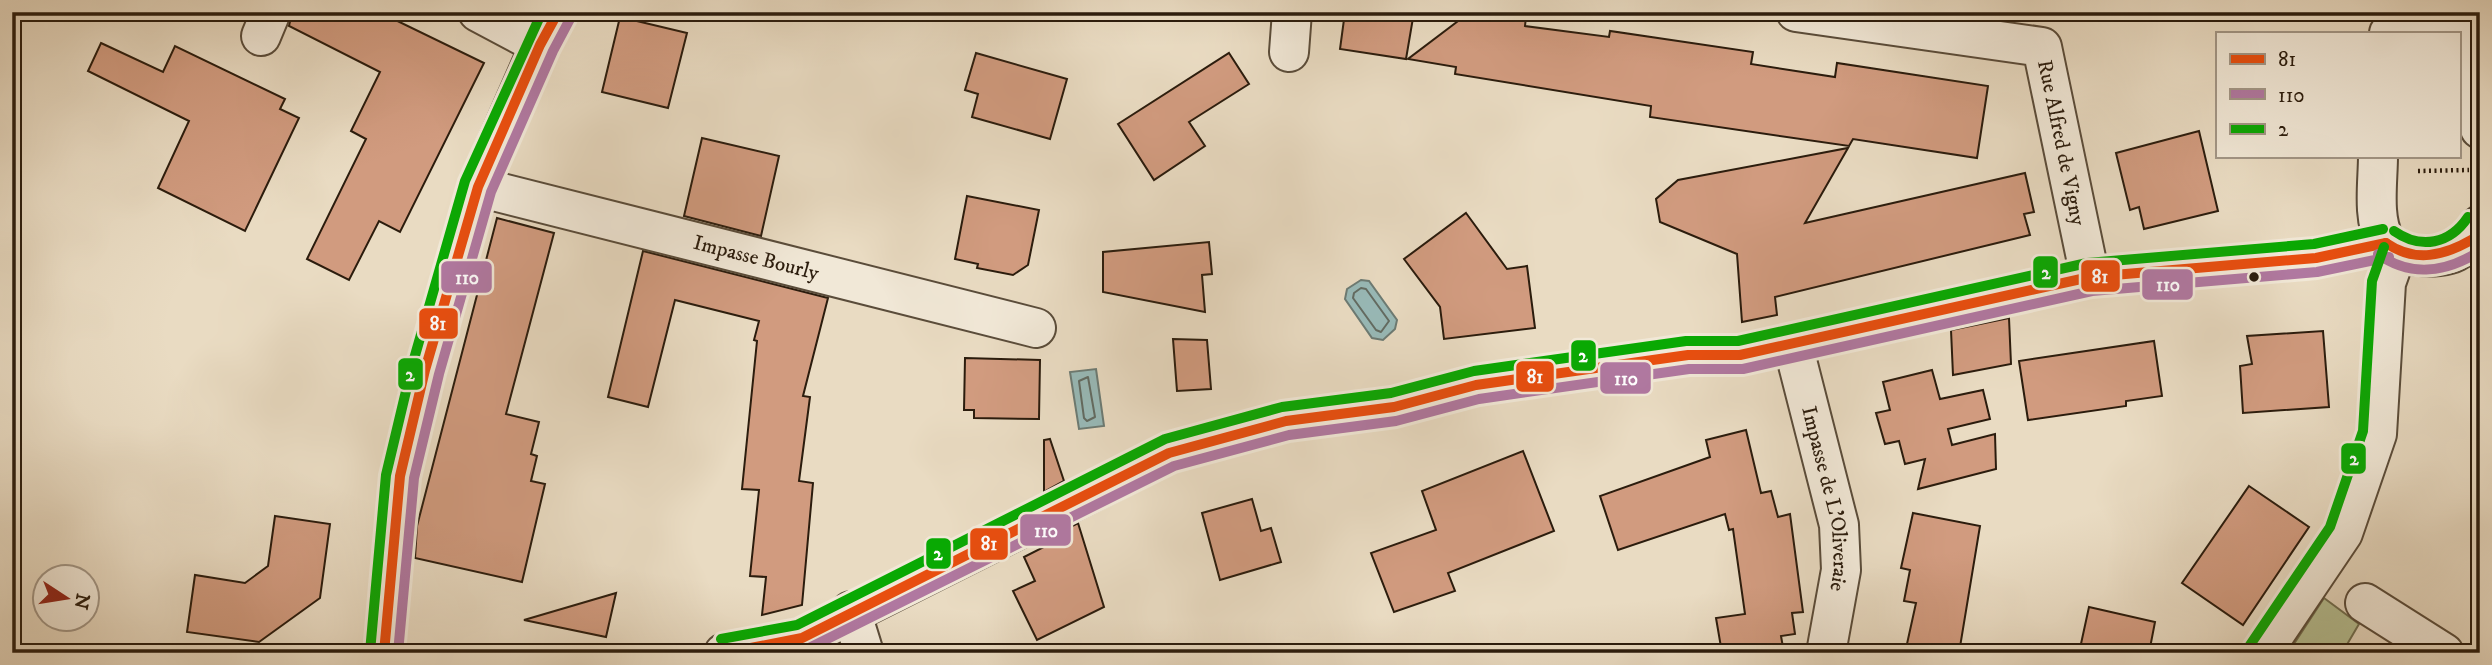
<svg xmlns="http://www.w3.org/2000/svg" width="2492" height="665" font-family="'IM FELL DW Pica',serif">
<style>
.green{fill:#b6c093;stroke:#706e50;stroke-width:2}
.water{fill:#98bab8;stroke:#6c7b74;stroke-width:2}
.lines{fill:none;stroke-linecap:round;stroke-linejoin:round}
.shore{stroke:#626b62;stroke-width:2}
.building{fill:#d19b7f;stroke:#2b1c0d;stroke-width:2}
.minor-casing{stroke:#5a4c3a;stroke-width:42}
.path{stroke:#2b1c0d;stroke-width:4.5;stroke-dasharray:2 3.5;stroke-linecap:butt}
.minor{stroke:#f1e8d7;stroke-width:38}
.bus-1-casing{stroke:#f1e8d7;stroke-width:16}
.bus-2-casing{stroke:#f1e8d7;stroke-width:16}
.bus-3-casing{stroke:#f1e8d7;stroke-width:16}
.bus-1{stroke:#e84e0f;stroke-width:10}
.bus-2{stroke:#b078a0;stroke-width:10}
.bus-3{stroke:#09a903;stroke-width:10}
.bus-dot{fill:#2b1c0d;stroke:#f1e8d7;stroke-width:2.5}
.labels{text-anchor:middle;stroke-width:5;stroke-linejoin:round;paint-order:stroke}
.street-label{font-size:21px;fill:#2b1c0d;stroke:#f1e8d7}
.line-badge{stroke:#f1e8d7;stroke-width:2.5}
.badge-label{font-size:19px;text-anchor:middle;font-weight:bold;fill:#fff}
</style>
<rect width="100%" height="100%" fill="#e9dbc2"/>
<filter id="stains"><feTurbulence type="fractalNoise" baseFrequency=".00286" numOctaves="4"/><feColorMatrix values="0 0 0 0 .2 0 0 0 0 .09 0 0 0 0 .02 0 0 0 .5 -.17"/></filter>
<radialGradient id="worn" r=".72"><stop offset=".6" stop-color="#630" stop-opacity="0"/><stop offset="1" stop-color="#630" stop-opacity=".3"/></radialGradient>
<polygon class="green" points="2324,598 2359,624 2342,653 2288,653"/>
<g class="water">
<polygon points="1361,280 1369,281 1397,320 1395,329 1383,340 1372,338 1345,299 1347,289"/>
<polygon points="1096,369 1104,426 1079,429 1070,372"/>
</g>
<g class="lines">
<g class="shore">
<polygon points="1361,288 1366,289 1389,321 1381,332 1376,330 1353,298 1354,293"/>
<polygon points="1088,377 1095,417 1087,421 1084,418 1079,381"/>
</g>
</g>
<g class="building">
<polygon points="292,12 379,12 484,63 400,232 379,221 349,280 307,259 366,139 351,131 380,72 289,26"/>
<polygon points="1345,12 1414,12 1406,59 1340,49"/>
<polygon points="1470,12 1526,17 1525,26 1609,37 1610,31 1753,52 1751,64 1835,77 1837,63 1988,86 1977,158 1853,139 1849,146 1650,117 1651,106 1455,74 1456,67 1408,59"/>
<polygon points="620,17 687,33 668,108 602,92"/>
<polygon points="101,43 163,72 175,46 285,99 280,109 299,118 245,231 158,188 189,121 88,71"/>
<polygon points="976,53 1067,79 1050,139 972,117 978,94 965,90"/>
<polygon points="1229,53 1249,84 1189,122 1205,146 1154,180 1118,124"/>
<polygon points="2199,131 2218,211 2144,229 2139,207 2130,210 2116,153"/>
<polygon points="702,138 779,156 761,236 684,216"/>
<polygon points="1848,148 1805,223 2025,173 2034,212 2024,214 2030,235 1775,297 1777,315 1742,322 1737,254 1660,222 1656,199 1678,180"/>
<polygon points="967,196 1039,210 1028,265 1013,275 977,268 978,264 955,259"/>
<polygon points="1466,213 1507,269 1527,266 1535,328 1444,339 1440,307 1404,259"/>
<polygon points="497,218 554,233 506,414 539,422 531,454 537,456 531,481 545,484 522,582 415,558 417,526"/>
<polygon points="1209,242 1212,274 1202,275 1205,312 1103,292 1103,252"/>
<polygon points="643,251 828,298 803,396 810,397 799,481 813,483 802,605 762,615 766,577 750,576 759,490 742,489 757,341 754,340 759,321 675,300 648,407 608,397"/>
<polygon points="2009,318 2011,364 1953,375 1951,330"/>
<polygon points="2323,331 2329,407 2243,413 2240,366 2252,364 2247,336"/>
<polygon points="1173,339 1207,340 1211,389 1177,391"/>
<polygon points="2154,341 2162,396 2126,401 2126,406 2028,420 2019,361"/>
<polygon points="965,358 1040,360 1039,419 974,418 974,410 964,410"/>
<polygon points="1932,370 1940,399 1983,390 1990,419 1948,429 1952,445 1995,434 1996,469 1918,489 1925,459 1905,464 1899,441 1885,444 1876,413 1890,410 1883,382"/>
<polygon points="1746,430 1761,493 1771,491 1778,517 1790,514 1803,612 1792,613 1795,634 1781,636 1784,653 1722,653 1716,618 1745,614 1733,529 1729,530 1725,514 1618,550 1600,496 1710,457 1706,440"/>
<polygon points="1050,439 1064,481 1044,492 1044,440"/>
<polygon points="1523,451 1554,531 1448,573 1455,591 1394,612 1371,553 1436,530 1422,491"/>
<polygon points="2249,486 2309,527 2243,625 2182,583"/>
<polygon points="1252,499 1261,531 1271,528 1281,562 1220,580 1202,513"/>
<polygon points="1913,513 1980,526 1959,653 1905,653 1916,603 1904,601 1910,570 1901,568"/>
<polygon points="275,516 330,524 320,598 259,642 187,632 195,575 245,583 268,566"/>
<polygon points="1078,523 1104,607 1037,640 1013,591 1035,581 1024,557 1044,547 1044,541"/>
<polygon points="616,593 606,637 524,620"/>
<polygon points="2089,607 2155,622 2149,653 2079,653"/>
</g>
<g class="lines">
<defs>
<g id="minor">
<polyline points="478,12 540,45"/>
<path id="s1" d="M1796,12L2042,47L2090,277"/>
<path d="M2389,33C2408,8 2436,19 2458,33"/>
<polyline points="2459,34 2465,38 2478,88 2480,129"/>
<polyline points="261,36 271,12"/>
<polyline points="1289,52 1292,12"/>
<path d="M2378,156C2378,182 2372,218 2385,241C2394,258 2440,260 2455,252C2468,245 2474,237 2480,225"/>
<path id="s2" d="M478,187L1036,328"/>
<path id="s3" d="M1793,345L1839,525L1841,570L1826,653"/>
<polyline points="2365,603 2444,653"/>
<polyline points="851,611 864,653"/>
<polyline points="384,653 400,476 425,370 478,187 540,45 558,12"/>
<polyline points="724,653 802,638 1169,453 1286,421 1394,407 1476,385 1688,355 1740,355 2090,277 2316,258 2386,243"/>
<polyline points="2262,653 2343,533 2377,434 2386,283 2397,252"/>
</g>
</defs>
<use href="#minor" class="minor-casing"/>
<polyline class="path" points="2418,171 2469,170"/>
<use href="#minor" class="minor"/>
<defs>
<g id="bus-1">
<path d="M2386,243C2415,263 2444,256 2473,239"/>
<polyline points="384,653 400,476 425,370 478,187 540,45 558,12"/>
<polyline points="725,653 802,638 1169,453 1286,421 1394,407 1476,385 1688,355 1740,355 2090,277 2316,258 2386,243"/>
</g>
<g id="bus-2">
<path d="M2378,254C2411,278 2447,272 2480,251"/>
<polyline points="398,653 414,478 439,374 491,192 553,51 570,19"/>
<polyline points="799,653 1174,466 1289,435 1396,421 1479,399 1689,369 1743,369 2092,291 2317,272 2389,257"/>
</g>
<g id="bus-3">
<path d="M2394,231C2421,250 2450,244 2468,217"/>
<polyline points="721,639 797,625 1165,439 1282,407 1391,393 1474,371 1686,341 1738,341 2087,263 2314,244 2383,229"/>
<polyline points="2250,645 2330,527 2363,431 2372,281 2384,247"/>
<polyline points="370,652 386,475 412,366 465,181 542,12"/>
</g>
</defs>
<use href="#bus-1" class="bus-1-casing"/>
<use href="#bus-2" class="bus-2-casing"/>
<use href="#bus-3" class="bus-3-casing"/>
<use href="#bus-1" class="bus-1"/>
<use href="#bus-2" class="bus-2"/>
<use href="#bus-3" class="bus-3"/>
</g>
<circle class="bus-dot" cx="2254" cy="277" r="6"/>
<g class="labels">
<g class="street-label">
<text dy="7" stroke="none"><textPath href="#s1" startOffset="346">Rue Alfred de Vigny</textPath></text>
<text dy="7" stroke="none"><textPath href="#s2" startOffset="287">Impasse Bourly</textPath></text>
<text dy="7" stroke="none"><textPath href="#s3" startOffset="158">Impasse de L'Oliveraie</textPath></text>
</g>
</g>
<g class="line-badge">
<rect x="2032" y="255" width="27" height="34" rx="7" fill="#09a903"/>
<rect x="2080" y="259" width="41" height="34" rx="7" fill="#e84e0f"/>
<rect x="440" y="260" width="53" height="34" rx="7" fill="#b078a0"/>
<rect x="2141" y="268" width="53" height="33" rx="7" fill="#b078a0"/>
<rect x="418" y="307" width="41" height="33" rx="7" fill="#e84e0f"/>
<rect x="1570" y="339" width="27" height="33" rx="7" fill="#09a903"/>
<rect x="397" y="357" width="27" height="34" rx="7" fill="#09a903"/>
<rect x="1515" y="360" width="40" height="33" rx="7" fill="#e84e0f"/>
<rect x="1599" y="361" width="53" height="34" rx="7" fill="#b078a0"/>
<rect x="2340" y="442" width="27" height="33" rx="7" fill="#09a903"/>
<rect x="1019" y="513" width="53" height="34" rx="7" fill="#b078a0"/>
<rect x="969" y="527" width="40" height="34" rx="7" fill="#e84e0f"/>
<rect x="925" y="537" width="27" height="33" rx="7" fill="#09a903"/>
</g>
<g class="badge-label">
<text x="2046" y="279">2</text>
<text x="2100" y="283">81</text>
<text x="467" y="284">110</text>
<text x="2168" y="291">110</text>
<text x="438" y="330">81</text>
<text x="1583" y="362">2</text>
<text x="410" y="381">2</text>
<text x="1535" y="383">81</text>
<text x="1626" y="385">110</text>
<text x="2354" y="465">2</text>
<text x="1046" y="537">110</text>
<text x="989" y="550">81</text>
<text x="938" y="560">2</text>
</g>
<rect width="2492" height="665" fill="none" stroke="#e9dbc2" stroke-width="42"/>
<rect x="14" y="14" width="2464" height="637" fill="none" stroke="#2b1c0d" stroke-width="3.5"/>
<rect x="21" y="21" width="2450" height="623" fill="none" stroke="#2b1c0d" stroke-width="2"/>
<rect x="2216" y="32" width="245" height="126" fill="#f1e8d7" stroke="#a29686" stroke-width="2"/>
<rect x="2230" y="54" width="35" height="10" fill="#e84e0f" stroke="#a29686" stroke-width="2"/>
<text x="2278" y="66" font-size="21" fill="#2b1c0d">81</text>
<rect x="2230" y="89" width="35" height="10" fill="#b078a0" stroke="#a29686" stroke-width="2"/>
<text x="2278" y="102" font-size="21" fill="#2b1c0d">110</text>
<rect x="2230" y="124" width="35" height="10" fill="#09a903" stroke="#a29686" stroke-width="2"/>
<text x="2278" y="136" font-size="21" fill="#2b1c0d">2</text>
<g transform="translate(66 598) rotate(102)"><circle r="33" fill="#f1e8d7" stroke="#a29686" stroke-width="2"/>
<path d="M0-5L12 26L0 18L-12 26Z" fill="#8f2418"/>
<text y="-10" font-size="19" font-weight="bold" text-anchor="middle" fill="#2b1c0d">N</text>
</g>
<rect width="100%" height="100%" filter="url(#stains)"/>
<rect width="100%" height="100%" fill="url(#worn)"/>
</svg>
